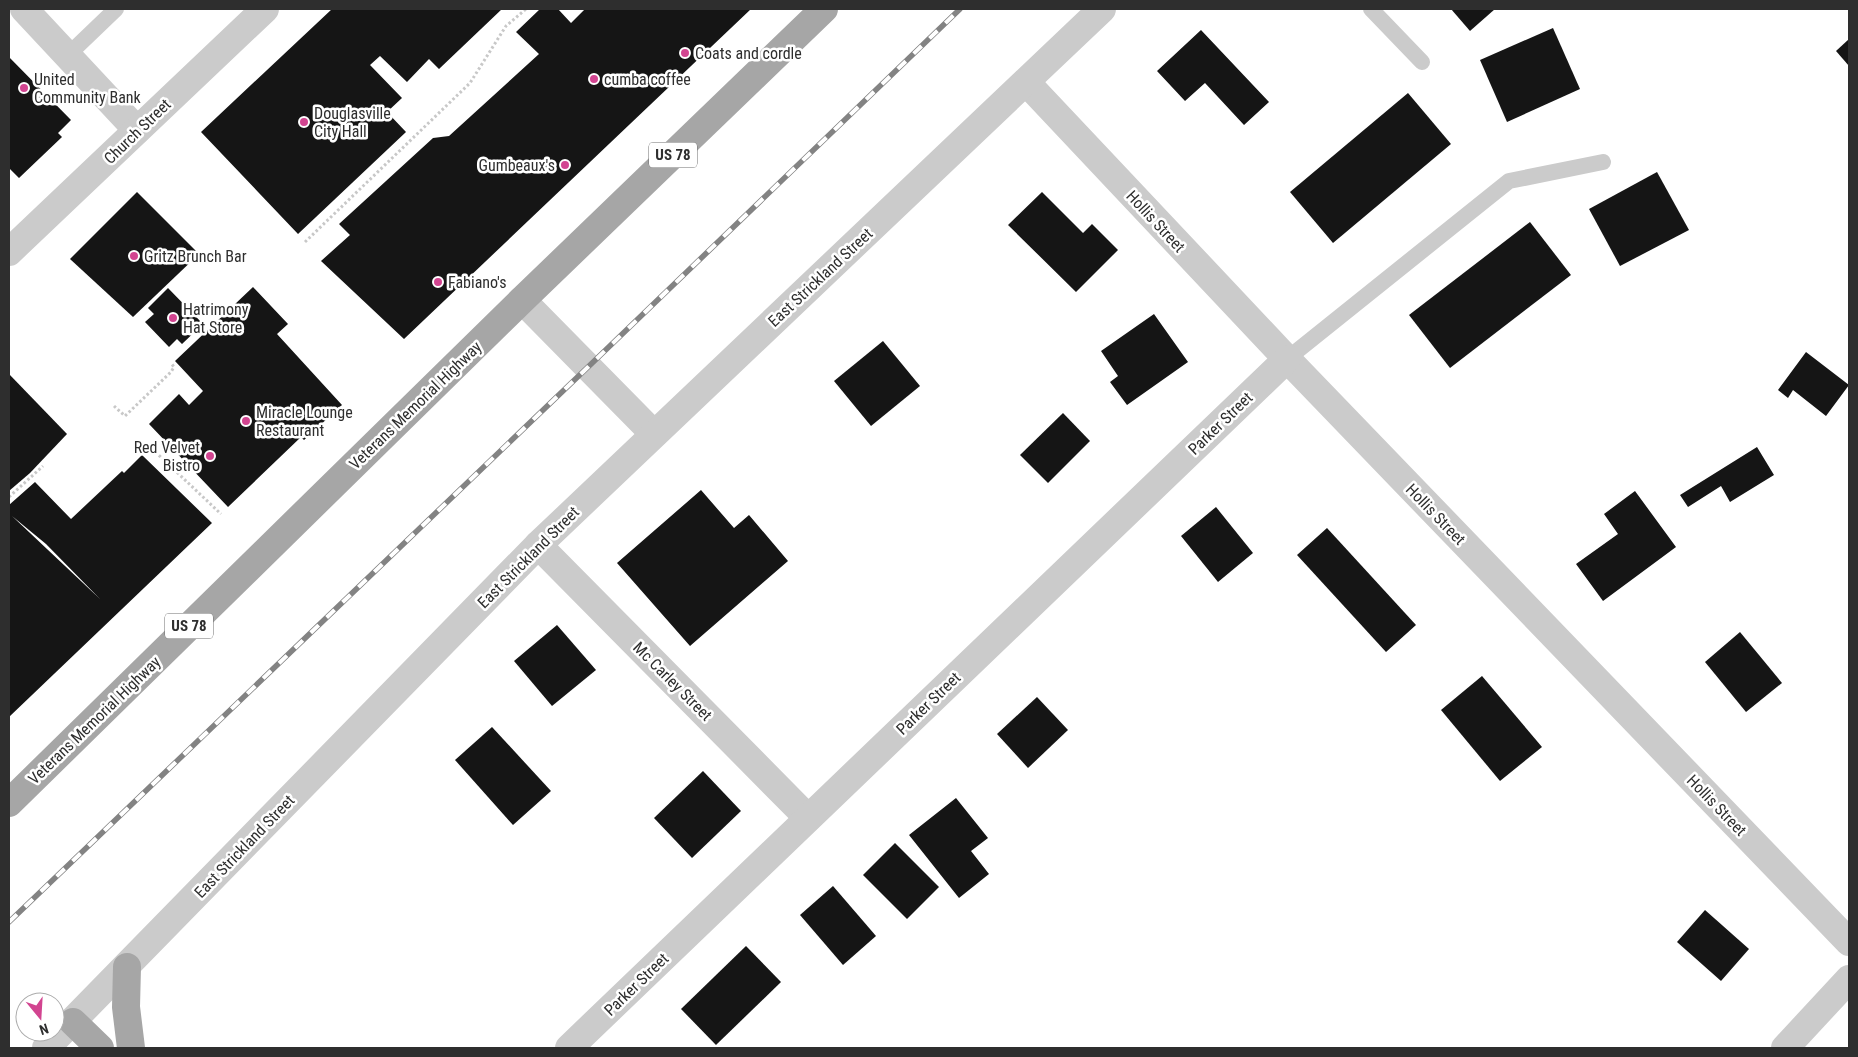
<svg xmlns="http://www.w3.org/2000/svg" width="1858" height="1057" font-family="'Roboto Condensed',sans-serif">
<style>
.building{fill:#151515;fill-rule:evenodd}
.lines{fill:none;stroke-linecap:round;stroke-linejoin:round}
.path{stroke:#c8c8c8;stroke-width:3;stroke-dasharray:2.5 2.5;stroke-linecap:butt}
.service{stroke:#cbcbcb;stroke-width:16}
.minor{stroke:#cbcbcb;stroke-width:28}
.primary{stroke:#a6a6a6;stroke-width:28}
.rail-casing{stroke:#838383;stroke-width:5.5}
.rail{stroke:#fff;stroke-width:4;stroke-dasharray:11;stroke-linecap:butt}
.poi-dot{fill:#d24490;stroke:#fff;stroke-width:2}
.labels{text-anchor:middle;stroke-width:5;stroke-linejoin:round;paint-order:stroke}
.shield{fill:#fff;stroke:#6d6d6d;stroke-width:1}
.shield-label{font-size:15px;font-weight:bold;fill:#2e2e2e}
.poi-label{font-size:16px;fill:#2e2e2e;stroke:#fff;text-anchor:start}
.street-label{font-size:16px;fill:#2e2e2e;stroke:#fff}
</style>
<rect width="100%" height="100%" fill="#fff"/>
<g class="building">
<polygon points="332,9 502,9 439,69 429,59 407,82 380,56 370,65 402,98 387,112 406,132 298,234 201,132"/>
<polygon points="540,9 558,9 571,23 585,9 751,9 404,339 321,261 350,235 339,224 433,138 449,136 539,54 516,32"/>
<polygon points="1451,9 1495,9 1470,31"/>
<polygon points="1553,28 1580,89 1507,122 1480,60"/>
<polygon points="1201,30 1269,102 1244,125 1205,83 1185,101 1157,71"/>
<polygon points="1849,39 1849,66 1836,51"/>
<polygon points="9,57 71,120 58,133 62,137 19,178 9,168"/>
<polygon points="1408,93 1451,144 1333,243 1290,192"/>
<polygon points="1657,172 1689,230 1620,266 1589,209"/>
<polygon points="137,192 199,254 133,317 70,259"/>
<polygon points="1042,192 1083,233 1092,224 1118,250 1076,292 1008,225"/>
<polygon points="1530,222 1571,275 1450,368 1409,315"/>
<polygon points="253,287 288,324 277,334 342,405 304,440 301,437 228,507 149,424 179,394 189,405 203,391 175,361"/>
<polygon points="168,288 203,324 182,344 177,339 169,347 145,322 154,314 148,308"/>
<polygon points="1154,314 1188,362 1127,405 1110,382 1118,376 1101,351"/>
<polygon points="883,341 920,386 871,426 834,381"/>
<polygon points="1806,352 1849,385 1826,416 1793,390 1788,398 1778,390"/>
<polygon points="9,374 67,434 30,473 9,491"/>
<polygon points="1063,413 1090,441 1048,483 1020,455"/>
<polygon points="1757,447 1774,475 1730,502 1721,486 1688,507 1680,495"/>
<path d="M142,455L212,523L9,717V505L35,482L71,519L122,471L124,473ZM12,516L46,544L100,599Z"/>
<polygon points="701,490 734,528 749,515 788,561 690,646 617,563"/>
<polygon points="1635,491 1676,547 1603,601 1576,564 1618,534 1604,514"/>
<polygon points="1216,507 1253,553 1218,582 1181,536"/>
<polygon points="1327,528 1416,625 1386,652 1297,555"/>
<polygon points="557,625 596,670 552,706 514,661"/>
<polygon points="1740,632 1782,683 1746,712 1705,662"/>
<polygon points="1482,676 1542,747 1500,781 1441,710"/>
<polygon points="1037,697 1068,730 1028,768 997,734"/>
<polygon points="492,727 551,791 513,825 455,760"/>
<polygon points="703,771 741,811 692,858 654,818"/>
<polygon points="956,798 988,838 971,851 989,874 959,898 909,835"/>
<polygon points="895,843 939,887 907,919 863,875"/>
<polygon points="833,886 876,936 843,965 800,915"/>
<polygon points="1705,910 1749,949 1721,981 1677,942"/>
<polygon points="746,946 781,982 716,1045 681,1009"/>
</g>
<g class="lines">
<g class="path">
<polyline points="305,242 470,83 506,26 526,9"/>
<polyline points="114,406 125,416 171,372 174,367 171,363"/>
<polyline points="148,445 221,514"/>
<polyline points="9,497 43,466"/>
</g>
<g class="service">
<polyline points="1371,9 1422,62"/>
<polyline points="67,56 116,9"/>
<polyline points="1287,359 1509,181 1603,162"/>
</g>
<g class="minor">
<polyline points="24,9 137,130"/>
<polyline points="1026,82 1287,359 1849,942"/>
<polyline points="9,252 265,9"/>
<polyline points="522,300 654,434"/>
<polyline points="538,545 808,818"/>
<polyline points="46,1048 538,545 1102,9"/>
<polyline points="569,1048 1287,359"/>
<polyline points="1785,1048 1849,979"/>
</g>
<g class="primary">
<polyline points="9,803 522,300 824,9"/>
<polyline points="127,967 126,1007 131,1048"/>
<polyline points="73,1022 100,1048"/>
</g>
<defs>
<polyline id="rail" points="9,922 588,367 960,9"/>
</defs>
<use href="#rail" class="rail-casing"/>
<use href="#rail" class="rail"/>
</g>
<g class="poi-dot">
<circle cx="685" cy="53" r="5"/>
<circle cx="594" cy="79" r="5"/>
<circle cx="24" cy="88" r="5"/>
<circle cx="304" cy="122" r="5"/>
<circle cx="565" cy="165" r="5"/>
<circle cx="134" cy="256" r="5"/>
<circle cx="438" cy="282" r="5"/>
<circle cx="173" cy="318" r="5"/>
<circle cx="246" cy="421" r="5"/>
<circle cx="210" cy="456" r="5"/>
</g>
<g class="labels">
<g class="shield">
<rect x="649" y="142.5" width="48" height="25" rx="4"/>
<rect x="165" y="613.5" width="48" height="25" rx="4"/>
</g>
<g class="shield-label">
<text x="673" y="160">US 78</text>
<text x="189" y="631">US 78</text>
</g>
<g class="poi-label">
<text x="695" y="59">Coats and cordle</text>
<text x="34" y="85">United<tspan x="34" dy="18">Community Bank</tspan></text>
<text x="604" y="85">cumba coffee</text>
<text x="314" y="119">Douglasville<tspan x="314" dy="18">City Hall</tspan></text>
<text x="555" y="171" text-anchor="end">Gumbeaux's</text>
<text x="144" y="262">Gritz Brunch Bar</text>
<text x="448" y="288">Fabiano's</text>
<text x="183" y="315">Hatrimony<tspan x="183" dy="18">Hat Store</tspan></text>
<text x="256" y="418">Miracle Lounge<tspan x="256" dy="18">Restaurant</tspan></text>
<text x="200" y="453" text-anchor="end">Red Velvet<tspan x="200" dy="18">Bistro</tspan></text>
</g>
<g class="street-label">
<text transform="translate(137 131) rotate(-44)" y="6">Church Street</text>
<text transform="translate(1156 221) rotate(47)" y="6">Hollis Street</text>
<text transform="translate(820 277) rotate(-43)" y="6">East Strickland Street</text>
<text transform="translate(415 405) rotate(-44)" y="6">Veterans Memorial Highway</text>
<text transform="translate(1220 423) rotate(-44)" y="6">Parker Street</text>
<text transform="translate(1436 514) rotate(46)" y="6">Hollis Street</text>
<text transform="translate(528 557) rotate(-45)" y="6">East Strickland Street</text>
<text transform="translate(673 681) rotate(45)" y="6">Mc Carley Street</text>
<text transform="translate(928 703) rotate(-44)" y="6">Parker Street</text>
<text transform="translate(94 720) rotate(-44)" y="6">Veterans Memorial Highway</text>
<text transform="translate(1717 805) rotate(46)" y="6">Hollis Street</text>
<text transform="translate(244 846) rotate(-46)" y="6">East Strickland Street</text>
<text transform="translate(636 984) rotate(-44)" y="6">Parker Street</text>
</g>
</g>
<rect width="1858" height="1057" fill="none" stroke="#2e2e2e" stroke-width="20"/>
<g transform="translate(40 1017) rotate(162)"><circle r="24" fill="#ffffff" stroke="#ababab"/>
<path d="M0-4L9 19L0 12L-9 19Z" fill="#d24490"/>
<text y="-8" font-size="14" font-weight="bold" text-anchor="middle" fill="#2e2e2e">N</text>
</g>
</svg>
